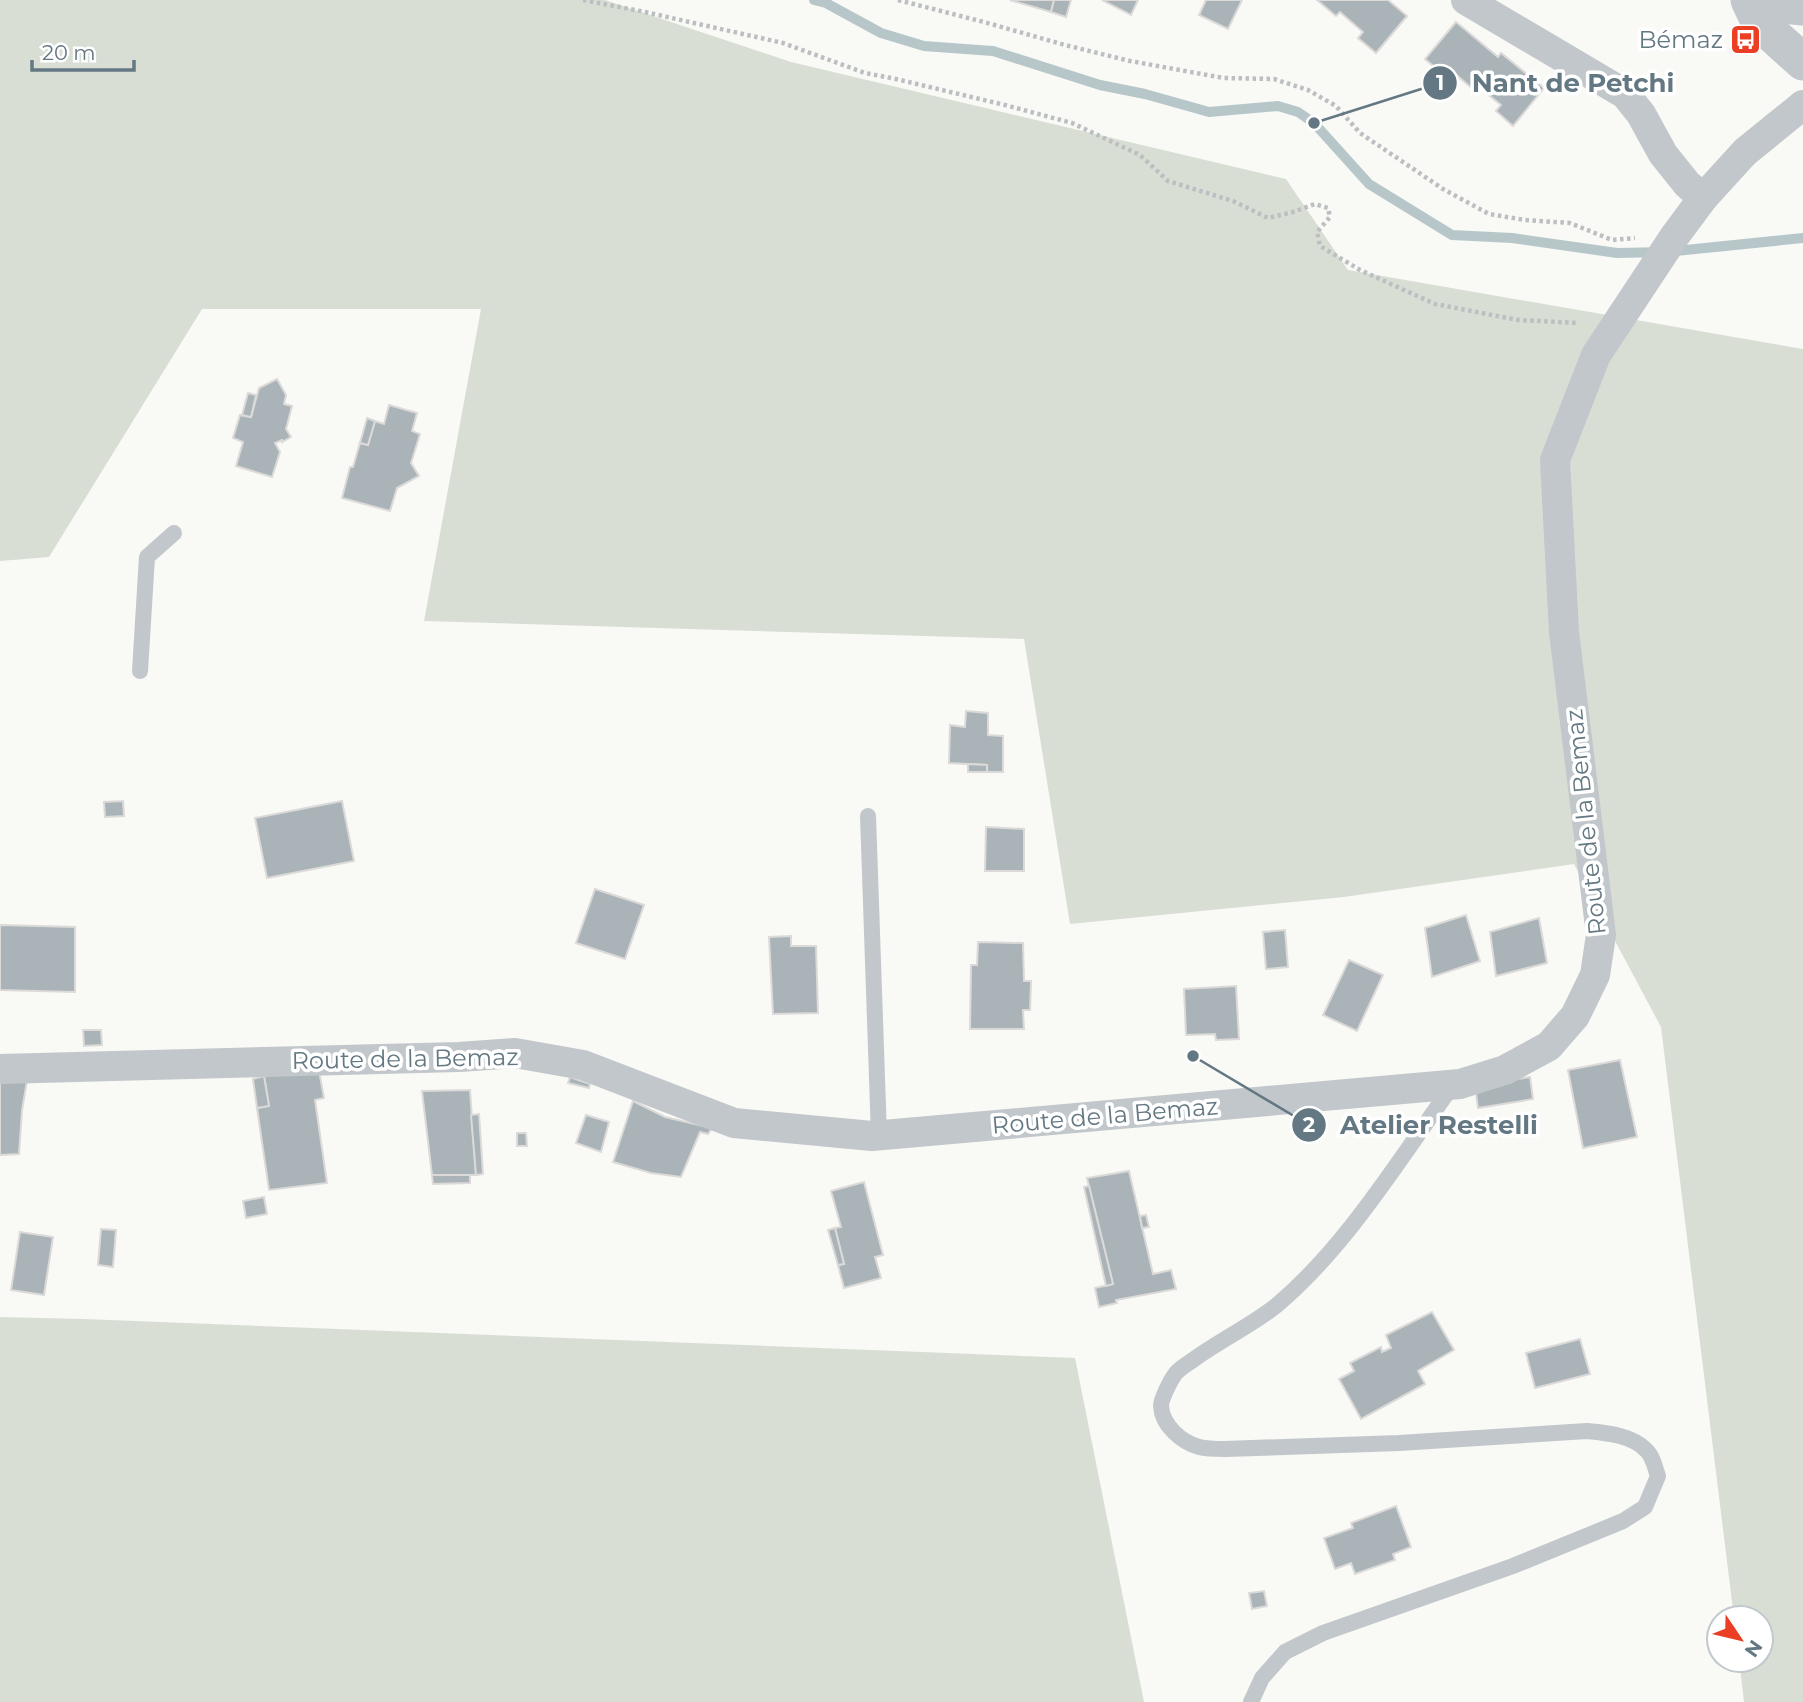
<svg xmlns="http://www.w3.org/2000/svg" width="1803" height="1702" font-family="Montserrat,sans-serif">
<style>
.green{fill:#d9ded5}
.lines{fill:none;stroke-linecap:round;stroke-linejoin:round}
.stream{stroke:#b7c7c9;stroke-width:10}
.building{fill:#a9b3b8;stroke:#dbdad8;stroke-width:2}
.path{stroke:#bbbfc1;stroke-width:4.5;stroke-dasharray:3.5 3.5;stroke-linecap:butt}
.service{stroke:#c1c7ca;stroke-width:16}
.minor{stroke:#c1c7ca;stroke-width:30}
.tertiary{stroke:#c1c7ca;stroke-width:37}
.labels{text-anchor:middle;stroke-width:7;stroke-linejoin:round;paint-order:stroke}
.poi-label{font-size:24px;fill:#637882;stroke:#fff;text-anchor:end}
.street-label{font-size:24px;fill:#637882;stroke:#fff}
.leader{fill:none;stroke:#637882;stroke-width:2.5}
.callout-dot{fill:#637882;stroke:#fff;stroke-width:2.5}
.mark-label{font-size:21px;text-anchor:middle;font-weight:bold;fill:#fff}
.callout-label{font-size:26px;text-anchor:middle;font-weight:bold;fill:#637882;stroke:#fff;stroke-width:7;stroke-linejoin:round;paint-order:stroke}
</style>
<rect width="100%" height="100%" fill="#f9f9f6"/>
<g class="green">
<polygon points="0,0 605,0 791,62 1286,179 1348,270 1803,349 1803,1702 1744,1702 1739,1660 1761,1660 1761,1618 1734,1618 1661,1027 1574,864 1344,897 1070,924 1024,639 424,621 481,309 202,309 49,557 0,561"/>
<polygon points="0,1317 84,1319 1075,1358 1144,1702 0,1702"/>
</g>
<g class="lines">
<polyline class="stream" points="814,0 826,3 881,33 924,46 993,51 1100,85 1145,94 1209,112 1278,106 1298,112 1314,123 1369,184 1452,235 1512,238 1617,253 1666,252 1803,238"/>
</g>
<g class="building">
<polygon points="1010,0 1054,0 1051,12"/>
<polygon points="1054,0 1071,0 1066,17 1051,12"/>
<polygon points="1102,0 1138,0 1131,15"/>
<polygon points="1206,0 1242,0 1228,29 1199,15"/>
<polygon points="1317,0 1388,0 1407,16 1376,53 1358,38 1363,32 1340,12 1336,16"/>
<polygon points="1456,22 1498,57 1501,53 1544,88 1513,126 1496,111 1501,105 1476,85 1473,89 1448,68 1443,74 1425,59"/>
<polygon points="277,379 286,395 284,404 292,406 286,429 291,437 282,442 282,440 275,443 280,452 272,477 236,466 243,442 233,438 240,415 251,417 259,388"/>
<polygon points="248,393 256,395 251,417 242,415"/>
<polygon points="389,405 417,413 412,431 420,434 411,463 419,476 397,488 390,511 342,498 350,467 353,467 360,443 368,445 375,421 384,424"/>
<polygon points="367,418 375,421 368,445 360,443"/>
<polygon points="966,711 988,713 988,735 1003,736 1003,772 987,772 987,765 949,763 950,725 965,727"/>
<polygon points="968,764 987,765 987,772 968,772"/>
<polygon points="123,801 124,816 105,817 104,802"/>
<polygon points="342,801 354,861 267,878 255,818"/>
<polygon points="986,827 1024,829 1024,871 985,871"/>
<polygon points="595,889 644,905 625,959 576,943"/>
<polygon points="1466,915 1480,961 1432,977 1425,928"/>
<polygon points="1539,918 1547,963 1496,976 1490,932"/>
<polygon points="0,925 75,927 75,992 0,990"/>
<polygon points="1285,930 1288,967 1266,969 1263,932"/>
<polygon points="791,936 791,946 816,946 818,1013 773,1014 769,937"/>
<polygon points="978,942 1023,943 1024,981 1031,981 1030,1010 1023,1010 1024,1029 970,1029 971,965 977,965"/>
<polygon points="1349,960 1383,975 1357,1031 1323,1015"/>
<polygon points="1236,986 1239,1039 1216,1040 1215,1034 1186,1035 1184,989"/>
<polygon points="83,1030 101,1030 102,1045 84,1046"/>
<polygon points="1620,1060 1637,1137 1583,1148 1568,1070"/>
<polygon points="319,1071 324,1098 315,1100 327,1183 269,1190 257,1108 269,1106 264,1076"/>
<polygon points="0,1075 28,1075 22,1110 19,1154 0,1155"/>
<polygon points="264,1076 269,1106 257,1108 253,1079"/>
<polygon points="570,1077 590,1084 589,1088 568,1083"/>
<polygon points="1530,1077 1533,1099 1478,1108 1475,1086"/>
<polygon points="470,1090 476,1175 432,1175 422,1091"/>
<polygon points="633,1101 665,1117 712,1128 708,1134 700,1132 681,1177 651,1173 613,1162"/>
<polygon points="479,1114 483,1174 476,1175 471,1115"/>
<polygon points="586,1115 609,1122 601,1152 576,1143"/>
<polygon points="517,1133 526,1133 527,1146 517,1146"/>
<polygon points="1129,1171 1153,1274 1171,1270 1176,1289 1116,1300 1117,1303 1099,1307 1095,1288 1113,1284 1087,1178"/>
<polygon points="432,1175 470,1175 470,1183 433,1184"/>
<polygon points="864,1182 883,1255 875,1257 881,1278 844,1288 838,1265 844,1264 835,1228 841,1227 831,1191"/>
<polygon points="1089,1186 1113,1284 1106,1286 1084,1187"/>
<polygon points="264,1197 267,1214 246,1218 243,1201"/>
<polygon points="1146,1215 1149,1227 1142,1228 1140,1216"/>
<polygon points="835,1228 844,1264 838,1265 828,1230"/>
<polygon points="101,1229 116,1230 113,1267 98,1265"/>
<polygon points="20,1232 53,1237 44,1295 11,1290"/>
<polygon points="1432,1312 1454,1350 1418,1371 1425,1384 1361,1419 1339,1379 1354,1371 1350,1363 1381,1347 1382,1352 1391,1348 1386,1335"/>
<polygon points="1580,1339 1590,1374 1535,1388 1526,1353"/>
<polygon points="1396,1506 1411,1547 1393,1554 1395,1560 1355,1574 1351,1563 1335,1569 1324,1538 1353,1528 1351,1523"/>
<polygon points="1264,1591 1267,1606 1252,1609 1249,1593"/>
</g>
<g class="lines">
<g class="path">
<polyline points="583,0 645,12 783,43 865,73 896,79 1005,105 1072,123 1140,155 1168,181 1233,201 1268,218 1293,212 1315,204 1328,208 1330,217 1317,232 1320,246 1360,270 1435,304 1518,320 1579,323"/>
<polyline points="898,0 984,22 1065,45 1130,61 1224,78 1274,79 1308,90 1336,106 1360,133 1443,189 1489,214 1525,220 1570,223 1612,240 1635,238"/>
</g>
<g class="service">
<polyline points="140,671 147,557 174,533"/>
<polyline points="868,816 879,1136"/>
<path d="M1251,1702L1262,1678L1285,1652L1323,1633L1513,1566L1623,1521L1645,1507L1658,1476C1655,1468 1653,1456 1646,1450C1632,1435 1606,1433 1587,1431L1399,1443L1225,1449C1217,1449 1207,1449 1199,1447C1181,1442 1162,1425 1161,1406C1161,1399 1171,1379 1176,1373C1180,1368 1187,1364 1193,1360C1220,1340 1251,1326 1277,1305C1347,1246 1400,1158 1453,1085"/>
</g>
<g class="minor">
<polyline points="1466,0 1625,94 1641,114 1663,154 1687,184 1703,198"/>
<polyline points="0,1069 459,1057 515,1053 583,1065 734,1123 872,1136 1460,1084 1505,1070 1549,1046 1575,1016 1595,975 1601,935 1564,632 1555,460 1596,355 1674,237 1703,198 1745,152 1803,105"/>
</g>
<g class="tertiary">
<polyline points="1749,0 1757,17 1773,35 1803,62"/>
<polyline points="1776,0 1784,5 1803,7"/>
</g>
</g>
<defs>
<symbol id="bus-square" viewBox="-11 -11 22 22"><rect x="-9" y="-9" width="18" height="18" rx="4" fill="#ea3e25" stroke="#fff"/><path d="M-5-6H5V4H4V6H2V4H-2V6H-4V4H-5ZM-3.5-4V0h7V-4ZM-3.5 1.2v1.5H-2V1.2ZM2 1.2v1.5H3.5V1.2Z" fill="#fff"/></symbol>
</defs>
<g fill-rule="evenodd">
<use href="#bus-square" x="1728" y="22" width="35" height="35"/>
</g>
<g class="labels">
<g class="poi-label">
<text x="1723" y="48">Bémaz</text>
</g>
<g class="street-label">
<text transform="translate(1586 822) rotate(-96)" y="8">Route de la Bemaz</text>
<text transform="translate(405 1059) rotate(-1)" y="8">Route de la Bemaz</text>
<text transform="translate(1105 1116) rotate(-5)" y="8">Route de la Bemaz</text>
</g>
</g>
<path class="leader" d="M1314 123L1440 83M1193 1056L1309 1125"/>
<g class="callout-dot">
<circle cx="1314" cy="123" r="7"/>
<circle cx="1193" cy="1056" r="7"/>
<circle cx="1440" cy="83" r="18"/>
<circle cx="1309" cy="1125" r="18"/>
</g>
<g class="mark-label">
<text x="1440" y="90">1</text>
<text x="1309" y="1132">2</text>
</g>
<g class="callout-label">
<text x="1573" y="92">Nant de Petchi</text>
<text x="1439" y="1134">Atelier Restelli</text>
</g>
<g transform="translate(1740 1639) rotate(125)"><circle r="33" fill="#ffffff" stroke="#c1c9cd" stroke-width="2"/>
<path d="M0-5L12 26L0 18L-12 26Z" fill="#ea3e25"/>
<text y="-10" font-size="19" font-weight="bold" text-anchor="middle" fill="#637882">N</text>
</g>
<path d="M32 60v10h102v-10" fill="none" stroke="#637882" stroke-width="3.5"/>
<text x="42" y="60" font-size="21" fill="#637882" stroke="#ffffff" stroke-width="5" paint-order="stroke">20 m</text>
</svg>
